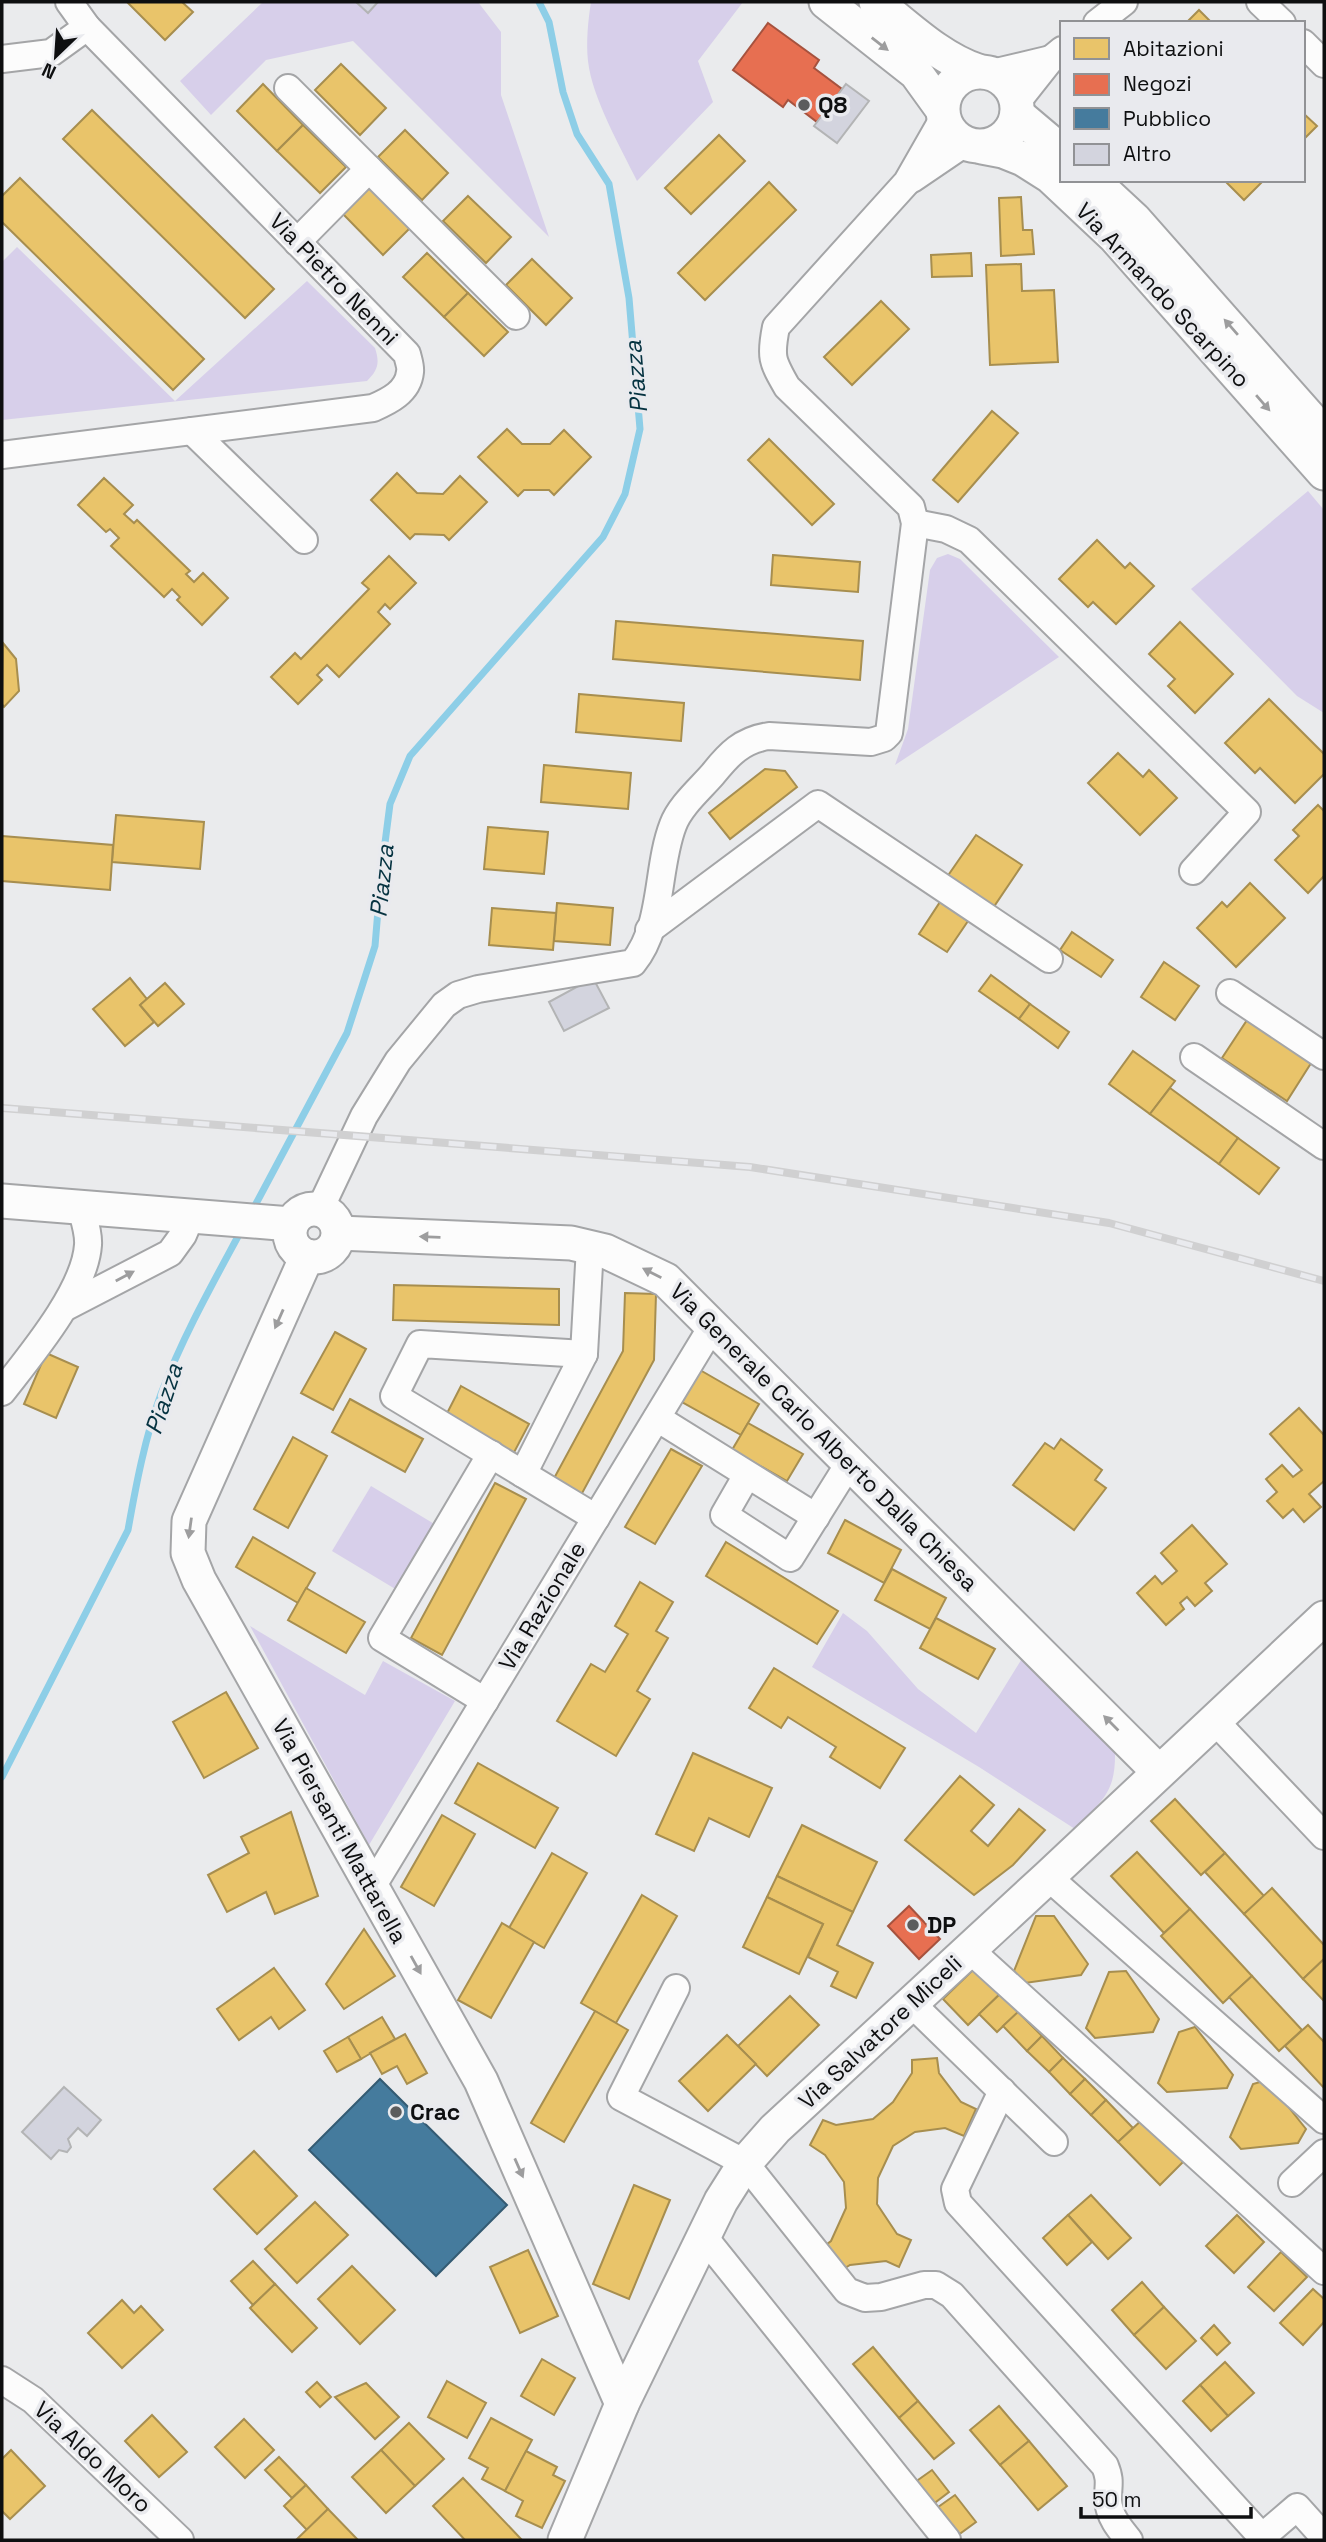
<svg xmlns="http://www.w3.org/2000/svg" width="1326" height="2542" font-family="'Space Grotesk',sans-serif">
<style>
.green{fill:#d7cfea}
.homes{fill:#e9c46a;stroke:#a78e4f;stroke-width:2}
.shops{fill:#e76f51;stroke:#a6523e;stroke-width:2}
.public{fill:#457b9d;stroke:#345b73;stroke-width:2}
.lines{fill:none;stroke-linecap:round;stroke-linejoin:round}
.stream{stroke:#8dcee7;stroke-width:7}
.building{fill:#d3d4de;stroke:#b3b4b5;stroke-width:2}
.minor-casing{stroke:#a4a5a7;stroke-width:30}
.tertiary-casing{stroke:#a4a5a7;stroke-width:37}
.minor{stroke:#fcfcfc;stroke-width:26}
.tertiary{stroke:#fcfcfc;stroke-width:33}
.rail-casing{stroke:#d0d0d1;stroke-width:8}
.rail{stroke:#e9eaee;stroke-width:5;stroke-dasharray:16;stroke-linecap:butt}
.oneway{fill:#9d9d9e}
.poi-dot{fill:#5b5c5d;stroke:#e9eaee;stroke-width:2.5}
.labels{text-anchor:middle;stroke-width:7;stroke-linejoin:round;paint-order:stroke}
.poi-label{font-size:23px;font-weight:bold;fill:#0e0f10;stroke:#e9eaee;text-anchor:start}
.street-label{font-size:23px;fill:#0e0f10;stroke:#e9eaee}
.water-label{font-size:24px;font-style:italic;fill:#063341;stroke:#e9eaee}
</style>
<rect width="100%" height="100%" fill="#eaebed"/>
<g class="green">
<polygon points="263,2 478,2 501,32 501,95 549,237 353,41 266,60 211,115 180,81"/>
<path d="M591,2H743L698,61L713,102L637,181C621,148 592,98 588,61C586,42 588,21 591,2Z"/>
<path d="M17,247L175,401L307,281L375,348C380,363 378,370 367,381L2,420V262Z"/>
<polygon points="1308,491 1324,510 1324,713 1297,696 1191,589"/>
<polygon points="948,554 960,559 1059,657 895,765 908,729 930,570 937,558"/>
<polygon points="371,1486 446,1531 407,1596 332,1551"/>
<path d="M843,1613L867,1631L918,1689L976,1733L1023,1657L1115,1750C1116,1793 1103,1799 1075,1829L979,1767L812,1667Z"/>
<polygon points="250,1626 365,1695 383,1661 455,1701 369,1845"/>
</g>
<g class="homes">
<polygon points="127,2 182,2 193,12 165,40"/>
<polygon points="1199,10 1212,23 1186,23"/>
<polygon points="341,64 386,108 360,135 315,90"/>
<polygon points="263,84 303,125 277,151 237,111"/>
<polygon points="92,110 274,289 245,318 63,139"/>
<polygon points="1303,113 1317,126 1303,140"/>
<polygon points="303,125 346,167 320,193 277,151"/>
<polygon points="405,130 448,173 422,200 378,157"/>
<polygon points="719,135 745,161 691,214 665,188"/>
<polygon points="20,178 204,359 173,390 2,222 2,196"/>
<polygon points="1224,180 1264,180 1244,200"/>
<polygon points="769,182 796,210 705,300 678,273"/>
<polygon points="369,188 410,228 383,255 343,214"/>
<polygon points="468,196 511,237 486,263 443,221"/>
<polygon points="1021,197 1023,230 1032,230 1034,254 1001,256 999,198"/>
<polygon points="427,253 468,293 444,317 403,277"/>
<polygon points="971,253 972,276 932,277 931,255"/>
<polygon points="532,259 572,298 546,325 506,285"/>
<polygon points="1021,264 1022,291 1054,290 1058,362 990,365 986,265"/>
<polygon points="468,293 508,332 484,356 444,317"/>
<polygon points="881,301 909,329 852,385 824,357"/>
<polygon points="992,411 1018,433 958,502 933,480"/>
<polygon points="507,429 522,444 550,444 564,430 591,457 554,495 549,490 524,490 518,496 478,457"/>
<polygon points="769,439 834,504 812,525 748,460"/>
<polygon points="397,473 417,493 443,494 460,476 487,502 449,540 444,535 415,534 410,539 371,500"/>
<polygon points="104,478 133,505 124,514 134,523 137,520 190,571 186,574 194,582 203,573 228,598 202,625 177,600 180,597 172,589 164,597 111,546 119,538 110,529 106,532 78,505"/>
<polygon points="1097,540 1125,568 1130,563 1154,586 1116,624 1093,602 1088,607 1059,579"/>
<polygon points="773,555 860,562 858,592 771,585"/>
<polygon points="389,556 416,583 390,609 385,604 378,612 390,624 339,677 327,665 317,675 322,680 298,704 271,677 295,653 301,659 369,589 362,583"/>
<polygon points="616,621 863,641 860,680 613,659"/>
<polygon points="1180,622 1233,674 1195,713 1168,686 1175,679 1149,654"/>
<polygon points="3,643 16,659 19,691 4,707 2,704"/>
<polygon points="579,694 684,703 681,741 576,732"/>
<polygon points="1269,699 1324,754 1324,774 1295,803 1260,768 1255,773 1225,743"/>
<polygon points="1118,753 1143,777 1149,770 1177,798 1140,835 1088,783"/>
<polygon points="544,765 631,773 628,809 541,802"/>
<polygon points="765,769 785,771 797,787 730,839 709,813"/>
<polygon points="1318,805 1324,811 1324,876 1308,893 1275,860 1299,836 1293,830"/>
<polygon points="116,815 204,822 200,869 112,862"/>
<polygon points="488,827 548,832 544,874 484,869"/>
<polygon points="976,835 1022,865 993,908 947,877"/>
<polygon points="2,836 113,845 110,890 2,881"/>
<polygon points="1250,883 1285,918 1236,967 1197,928 1222,902 1227,907"/>
<polygon points="940,902 968,921 947,952 919,934"/>
<polygon points="557,903 613,908 610,945 554,941"/>
<polygon points="492,908 556,913 553,950 489,945"/>
<polygon points="1072,932 1113,960 1101,977 1060,950"/>
<polygon points="1164,962 1199,986 1175,1020 1141,997"/>
<polygon points="991,975 1030,1004 1019,1019 979,991"/>
<polygon points="130,978 147,999 140,1005 154,1022 125,1046 93,1009"/>
<polygon points="165,983 184,1004 158,1026 140,1005"/>
<polygon points="1030,1004 1069,1032 1058,1048 1019,1019"/>
<polygon points="1249,1017 1313,1060 1287,1101 1222,1058"/>
<polygon points="1133,1051 1175,1081 1150,1114 1109,1084"/>
<polygon points="1170,1088 1238,1138 1219,1164 1150,1114"/>
<polygon points="1238,1138 1279,1168 1259,1194 1219,1164"/>
<polygon points="394,1285 559,1289 559,1325 393,1320"/>
<polygon points="625,1293 656,1294 654,1360 580,1497 552,1482 623,1351"/>
<polygon points="335,1332 366,1349 333,1410 301,1393"/>
<polygon points="46,1353 78,1367 56,1418 24,1404"/>
<polygon points="700,1370 759,1404 741,1435 682,1402"/>
<polygon points="461,1386 529,1424 510,1460 442,1423"/>
<polygon points="350,1399 423,1439 405,1472 332,1432"/>
<polygon points="1299,1408 1324,1435 1324,1481 1309,1494 1321,1507 1304,1522 1293,1509 1283,1518 1267,1501 1277,1492 1266,1479 1282,1465 1293,1477 1302,1470 1270,1434"/>
<polygon points="748,1423 803,1454 787,1481 732,1450"/>
<polygon points="293,1437 327,1456 288,1528 254,1509"/>
<polygon points="1061,1439 1102,1470 1095,1480 1106,1488 1074,1530 1013,1485 1045,1443 1054,1449"/>
<polygon points="671,1449 702,1466 655,1544 625,1527"/>
<polygon points="495,1483 526,1499 442,1655 411,1638"/>
<polygon points="845,1520 901,1550 884,1583 828,1553"/>
<polygon points="1192,1525 1227,1564 1205,1583 1212,1591 1195,1606 1187,1597 1180,1603 1184,1609 1166,1625 1137,1593 1155,1576 1162,1584 1177,1571 1161,1553"/>
<polygon points="253,1537 315,1573 298,1603 236,1567"/>
<polygon points="726,1542 838,1611 817,1644 706,1576"/>
<polygon points="892,1569 946,1598 930,1629 875,1600"/>
<polygon points="640,1582 673,1602 656,1631 668,1638 637,1691 650,1699 616,1756 557,1721 591,1664 605,1672 628,1634 615,1626"/>
<polygon points="306,1588 365,1622 346,1653 288,1620"/>
<polygon points="936,1618 995,1649 978,1679 920,1648"/>
<polygon points="774,1668 905,1748 880,1788 830,1757 836,1747 788,1717 781,1728 749,1708"/>
<polygon points="226,1692 258,1748 204,1778 173,1722"/>
<polygon points="693,1753 772,1788 749,1837 709,1818 694,1851 656,1834"/>
<polygon points="478,1763 558,1808 535,1848 455,1803"/>
<polygon points="960,1776 994,1805 971,1831 988,1846 1019,1809 1045,1830 1013,1865 974,1895 905,1840"/>
<polygon points="1175,1799 1225,1853 1201,1875 1151,1821"/>
<polygon points="291,1812 318,1896 275,1914 266,1892 227,1912 208,1875 249,1853 241,1837"/>
<polygon points="442,1815 475,1834 434,1906 401,1887"/>
<polygon points="802,1825 877,1862 853,1912 777,1876"/>
<polygon points="1137,1852 1190,1909 1164,1933 1111,1876"/>
<polygon points="552,1853 587,1873 544,1948 509,1928"/>
<polygon points="1225,1853 1264,1896 1244,1914 1205,1872"/>
<polygon points="777,1876 853,1912 837,1945 873,1963 856,1998 831,1986 838,1972 808,1957 823,1924 767,1897"/>
<polygon points="1272,1888 1324,1945 1324,1959 1303,1979 1244,1914"/>
<polygon points="642,1895 677,1916 616,2023 581,2003"/>
<polygon points="767,1897 823,1924 799,1974 743,1947"/>
<polygon points="1190,1909 1252,1976 1223,2003 1161,1936"/>
<polygon points="1036,1916 1054,1916 1088,1964 1081,1975 1025,1983 1014,1971"/>
<polygon points="502,1923 534,1942 491,2018 458,2000"/>
<polygon points="364,1929 395,1976 344,2009 326,1984"/>
<polygon points="1324,1959 1324,2001 1303,1979"/>
<polygon points="274,1968 305,2010 279,2029 271,2017 239,2040 217,2009"/>
<polygon points="975,1968 1000,1994 968,2025 943,1999"/>
<polygon points="1126,1971 1159,2019 1153,2032 1095,2038 1086,2028 1109,1972"/>
<polygon points="1252,1976 1302,2030 1279,2051 1229,1997"/>
<polygon points="1000,1994 1018,2012 997,2032 979,2014"/>
<polygon points="790,1996 819,2025 767,2076 738,2046"/>
<polygon points="595,2011 628,2030 564,2142 531,2123"/>
<polygon points="1018,2012 1042,2036 1027,2051 1003,2026"/>
<polygon points="382,2017 395,2039 361,2059 348,2037"/>
<polygon points="1308,2025 1324,2042 1324,2088 1285,2046"/>
<polygon points="1195,2027 1233,2075 1227,2088 1167,2092 1158,2083 1179,2032"/>
<polygon points="405,2034 427,2073 407,2084 397,2066 382,2074 370,2053"/>
<polygon points="727,2035 756,2064 708,2111 679,2081"/>
<polygon points="1042,2036 1063,2058 1049,2072 1027,2051"/>
<polygon points="348,2037 361,2059 337,2072 324,2051"/>
<polygon points="937,2058 939,2073 961,2102 976,2109 964,2136 945,2128 915,2132 893,2146 878,2178 877,2204 897,2234 911,2240 899,2267 886,2261 850,2265 837,2273 819,2250 831,2241 846,2208 844,2182 825,2155 810,2145 823,2120 836,2125 873,2119 893,2102 912,2073 912,2060"/>
<polygon points="1063,2058 1085,2079 1070,2094 1049,2072"/>
<polygon points="1085,2079 1106,2100 1091,2115 1070,2094"/>
<polygon points="1267,2080 1306,2129 1298,2143 1241,2149 1230,2137 1253,2084"/>
<polygon points="1106,2100 1133,2128 1118,2142 1091,2115"/>
<polygon points="1144,2118 1185,2160 1160,2185 1118,2142"/>
<polygon points="254,2151 297,2196 257,2234 214,2189"/>
<polygon points="634,2185 670,2200 629,2299 593,2284"/>
<polygon points="1091,2195 1131,2238 1108,2259 1068,2215"/>
<polygon points="315,2202 348,2235 297,2283 265,2249"/>
<polygon points="1068,2215 1092,2242 1067,2265 1043,2238"/>
<polygon points="1237,2215 1264,2242 1234,2273 1206,2246"/>
<polygon points="528,2250 558,2316 520,2333 490,2267"/>
<polygon points="1281,2252 1307,2277 1274,2311 1248,2287"/>
<polygon points="253,2261 275,2284 253,2305 231,2281"/>
<polygon points="352,2266 395,2310 360,2344 318,2299"/>
<polygon points="1142,2282 1164,2307 1134,2335 1112,2310"/>
<polygon points="275,2284 317,2328 292,2352 250,2308"/>
<polygon points="1313,2289 1324,2299 1324,2322 1303,2345 1280,2323"/>
<polygon points="122,2300 134,2313 141,2306 163,2330 122,2368 88,2333"/>
<polygon points="1164,2307 1196,2341 1166,2369 1134,2335"/>
<polygon points="1214,2325 1230,2343 1217,2355 1201,2338"/>
<polygon points="873,2347 918,2401 899,2418 853,2364"/>
<polygon points="542,2359 575,2378 554,2415 521,2396"/>
<polygon points="1225,2362 1254,2393 1228,2416 1200,2385"/>
<polygon points="447,2381 486,2403 467,2438 428,2417"/>
<polygon points="317,2382 331,2397 320,2407 306,2392"/>
<polygon points="366,2383 399,2417 375,2439 335,2397"/>
<polygon points="1200,2385 1228,2416 1211,2431 1183,2401"/>
<polygon points="918,2401 954,2443 934,2459 899,2418"/>
<polygon points="999,2406 1029,2441 1000,2465 970,2430"/>
<polygon points="152,2415 187,2452 159,2477 125,2441"/>
<polygon points="491,2418 532,2440 505,2491 482,2479 488,2468 469,2458"/>
<polygon points="244,2419 274,2450 245,2478 215,2447"/>
<polygon points="409,2423 444,2459 415,2486 381,2450"/>
<polygon points="1029,2441 1067,2486 1038,2510 1000,2465"/>
<polygon points="11,2450 45,2486 10,2519 2,2511 2,2459"/>
<polygon points="381,2450 415,2486 386,2513 352,2477"/>
<polygon points="526,2451 557,2467 553,2475 565,2481 542,2528 516,2516 523,2501 505,2491"/>
<polygon points="279,2457 306,2485 292,2498 265,2470"/>
<polygon points="932,2470 949,2492 928,2508 911,2485"/>
<polygon points="463,2478 522,2540 465,2540 433,2506"/>
<polygon points="306,2485 328,2509 307,2530 284,2506"/>
<polygon points="955,2495 976,2522 954,2538 934,2510"/>
<polygon points="328,2509 358,2540 297,2539"/>
</g>
<g class="shops">
<polygon points="768,23 819,60 814,68 842,89 817,122 788,100 783,107 733,70"/>
<polygon points="909,1906 940,1939 919,1959 888,1926"/>
</g>
<polygon class="public" points="380,2079 507,2205 436,2276 309,2150"/>
<g class="lines">
<g class="stream">
<polyline points="251,1213 347,1033 375,946 381,874 390,804 410,756 603,537 625,494 640,429 629,298 609,184 577,134 563,92 549,22 539,2"/>
<path d="M2,1777L128,1530C136,1485 145,1437 161,1394C183,1336 213,1283 242,1229"/>
</g>
</g>
<g class="building">
<polygon points="356,2 378,2 368,13"/>
<polygon points="846,84 869,101 837,143 814,126"/>
<polygon points="593,978 609,1008 564,1031 549,1002"/>
<polygon points="64,2087 101,2120 87,2136 78,2128 68,2139 71,2147 67,2152 59,2150 51,2159 22,2132"/>
</g>
<g class="lines">
<defs>
<g id="minor">
<polyline points="1260,2 1282,23"/>
<polyline points="1097,23 1124,2"/>
<polyline points="1303,43 1324,64"/>
<polyline points="2,59 51,53 87,27"/>
<polyline points="992,73 1051,59"/>
<polyline points="288,88 516,316"/>
<polyline points="1017,102 1051,59 1062,50"/>
<polyline points="912,179 965,143"/>
<polyline points="297,242 369,169"/>
<polyline points="192,431 304,540"/>
<path d="M2,455L373,408C389,401 408,392 410,372C411,367 408,359 407,354L87,27L69,2"/>
<polyline points="915,523 946,529 969,540 1247,812 1193,871"/>
<polyline points="649,930 818,804 1049,959"/>
<polyline points="1230,993 1324,1056"/>
<polyline points="1194,1057 1324,1146"/>
<path d="M320,1209L364,1116L398,1061L444,1005L458,995L478,989L633,963C664,925 656,869 673,825C680,806 700,789 713,774C729,754 742,740 769,736L871,742L884,738L889,733L915,523L911,507L787,387C772,361 770,357 776,327L907,182L943,119"/>
<polyline points="64,1308 170,1253 183,1235 191,1216"/>
<polyline points="584,1354 420,1344 394,1396 596,1518"/>
<path d="M2,1392C30,1356 85,1291 88,1245C89,1233 84,1219 81,1208"/>
<polyline points="657,1418 816,1517"/>
<polyline points="523,1474 584,1354 590,1247"/>
<polyline points="747,1475 724,1515 790,1558 850,1462"/>
<polyline points="485,1701 382,1638 491,1454"/>
<polyline points="1214,1720 1324,1836"/>
<polyline points="1048,1877 1324,2120"/>
<polyline points="372,1887 713,1325"/>
<polyline points="969,1949 1324,2271"/>
<path d="M676,1988L621,2097L745,2163L847,2291L865,2298L881,2297L924,2285H936L952,2295L1105,2466C1111,2481 1108,2484 1108,2500C1109,2516 1119,2528 1129,2540"/>
<polyline points="911,2003 1054,2142"/>
<polyline points="1002,2091 955,2189 958,2203 1262,2537 1297,2507 1324,2537"/>
<polyline points="1292,2183 1324,2153"/>
<polyline points="704,2237 947,2540"/>
<polyline points="2,2380 33,2400 180,2540"/>
</g>
<g id="tertiary">
<polyline points="826,2 916,73 942,109"/>
<path d="M876,2C908,27 939,58 978,71"/>
<circle cx="980" cy="109" r="37"/>
<polyline points="1017,114 1062,152"/>
<polyline points="982,147 1003,151 1023,159 1050,176 1115,237 1324,473"/>
<polyline points="1092,180 1134,219 1324,434"/>
<polyline points="2,1201 291,1224"/>
<circle cx="314" cy="1233" r="24"/>
<polyline points="339,1233 571,1243 605,1251 666,1280 1159,1772"/>
<polyline points="307,1256 189,1521 188,1553 199,1580 481,2081 622,2404"/>
<polyline points="565,2540 622,2404 721,2201 745,2163 775,2129 1048,1877 1324,1618"/>
</g>
</defs>
<use href="#minor" class="minor-casing"/>
<use href="#tertiary" class="tertiary-casing"/>
<use href="#minor" class="minor"/>
<use href="#tertiary" class="tertiary"/>
<defs>
<polyline id="rail" points="2,1108 750,1167 1109,1223 1324,1281"/>
</defs>
<use href="#rail" class="rail-casing"/>
<use href="#rail" class="rail"/>
</g>
<defs><path id="oneway-solid" d="M-6-.8H1V-3.2L6.5 0L1 3.2V.8H-6Z" transform="scale(1.75)"/></defs>
<g class="oneway">
<use href="#oneway-solid" transform="translate(880 44) rotate(38)"/>
<use href="#oneway-solid" transform="translate(1231 327) rotate(-131)"/>
<use href="#oneway-solid" transform="translate(1263 403) rotate(49)"/>
<use href="#oneway-solid" transform="translate(430 1237) rotate(-178)"/>
<use href="#oneway-solid" transform="translate(652 1273) rotate(-153)"/>
<use href="#oneway-solid" transform="translate(125 1276) rotate(-28)"/>
<use href="#oneway-solid" transform="translate(279 1319) rotate(114)"/>
<use href="#oneway-solid" transform="translate(190 1528) rotate(98)"/>
<use href="#oneway-solid" transform="translate(1111 1723) rotate(-135)"/>
<use href="#oneway-solid" transform="translate(416 1965) rotate(61)"/>
<use href="#oneway-solid" transform="translate(519 2168) rotate(66)"/>
</g>
<g class="poi-dot">
<circle cx="804" cy="105" r="7"/>
<circle cx="913" cy="1925" r="7"/>
<circle cx="396" cy="2112" r="7"/>
</g>
<g class="labels">
<g class="poi-label">
<text x="818" y="113">Q8</text>
<text x="927" y="1933">DP</text>
<text x="410" y="2120">Crac</text>
</g>
<g class="street-label">
<text transform="translate(334 279) rotate(46)" y="8">Via Pietro Nenni</text>
<text transform="translate(1163 295) rotate(47)" y="8">Via Armando Scarpino</text>
<text transform="translate(824 1437) rotate(45)" y="8">Via Generale Carlo Alberto Dalla Chiesa</text>
<text transform="translate(542 1606) rotate(-59)" y="8">Via Razionale</text>
<text transform="translate(340 1831) rotate(61)" y="8">Via Piersanti Mattarella</text>
<text transform="translate(880 2032) rotate(-43)" y="8">Via Salvatore Miceli</text>
<text transform="translate(93 2457) rotate(43)" y="8">Via Aldo Moro</text>
</g>
<g class="water-label">
<text transform="translate(636 377) rotate(-95)" y="8">Piazza</text>
<text transform="translate(382 881) rotate(-84)" y="8">Piazza</text>
<text transform="translate(164 1399) rotate(-72)" y="8">Piazza</text>
</g>
</g>
<rect width="1326" height="2542" fill="none" stroke="#0e0f10" stroke-width="7"/>
<rect x="1060" y="21" width="245" height="161" fill="#e9eaee" stroke="#919295" stroke-width="2"/>
<rect x="1074" y="38" width="35" height="21" fill="#e9c46a" stroke="#919295" stroke-width="2"/>
<text x="1123" y="56" font-size="21" fill="#0e0f10">Abitazioni</text>
<rect x="1074" y="74" width="35" height="21" fill="#e76f51" stroke="#919295" stroke-width="2"/>
<text x="1123" y="91" font-size="21" fill="#0e0f10">Negozi</text>
<rect x="1074" y="108" width="35" height="21" fill="#457b9d" stroke="#919295" stroke-width="2"/>
<text x="1123" y="126" font-size="21" fill="#0e0f10">Pubblico</text>
<rect x="1074" y="144" width="35" height="21" fill="#d3d4de" stroke="#919295" stroke-width="2"/>
<text x="1123" y="161" font-size="21" fill="#0e0f10">Altro</text>
<g transform="translate(56 56) rotate(205)" stroke="#e9eaee" stroke-width="5" paint-order="stroke">
<path d="M0-5L12 26L0 18L-12 26Z" fill="#0e0f10"/>
<text y="-10" font-size="19" font-weight="bold" text-anchor="middle" fill="#0e0f10">N</text>
</g>
<path d="M1081 2507v10h170v-10" fill="none" stroke="#0e0f10" stroke-width="3.5"/>
<text x="1092" y="2507" font-size="21" fill="#0e0f10" stroke="#e9eaee" stroke-width="5" paint-order="stroke">50 m</text>
</svg>
